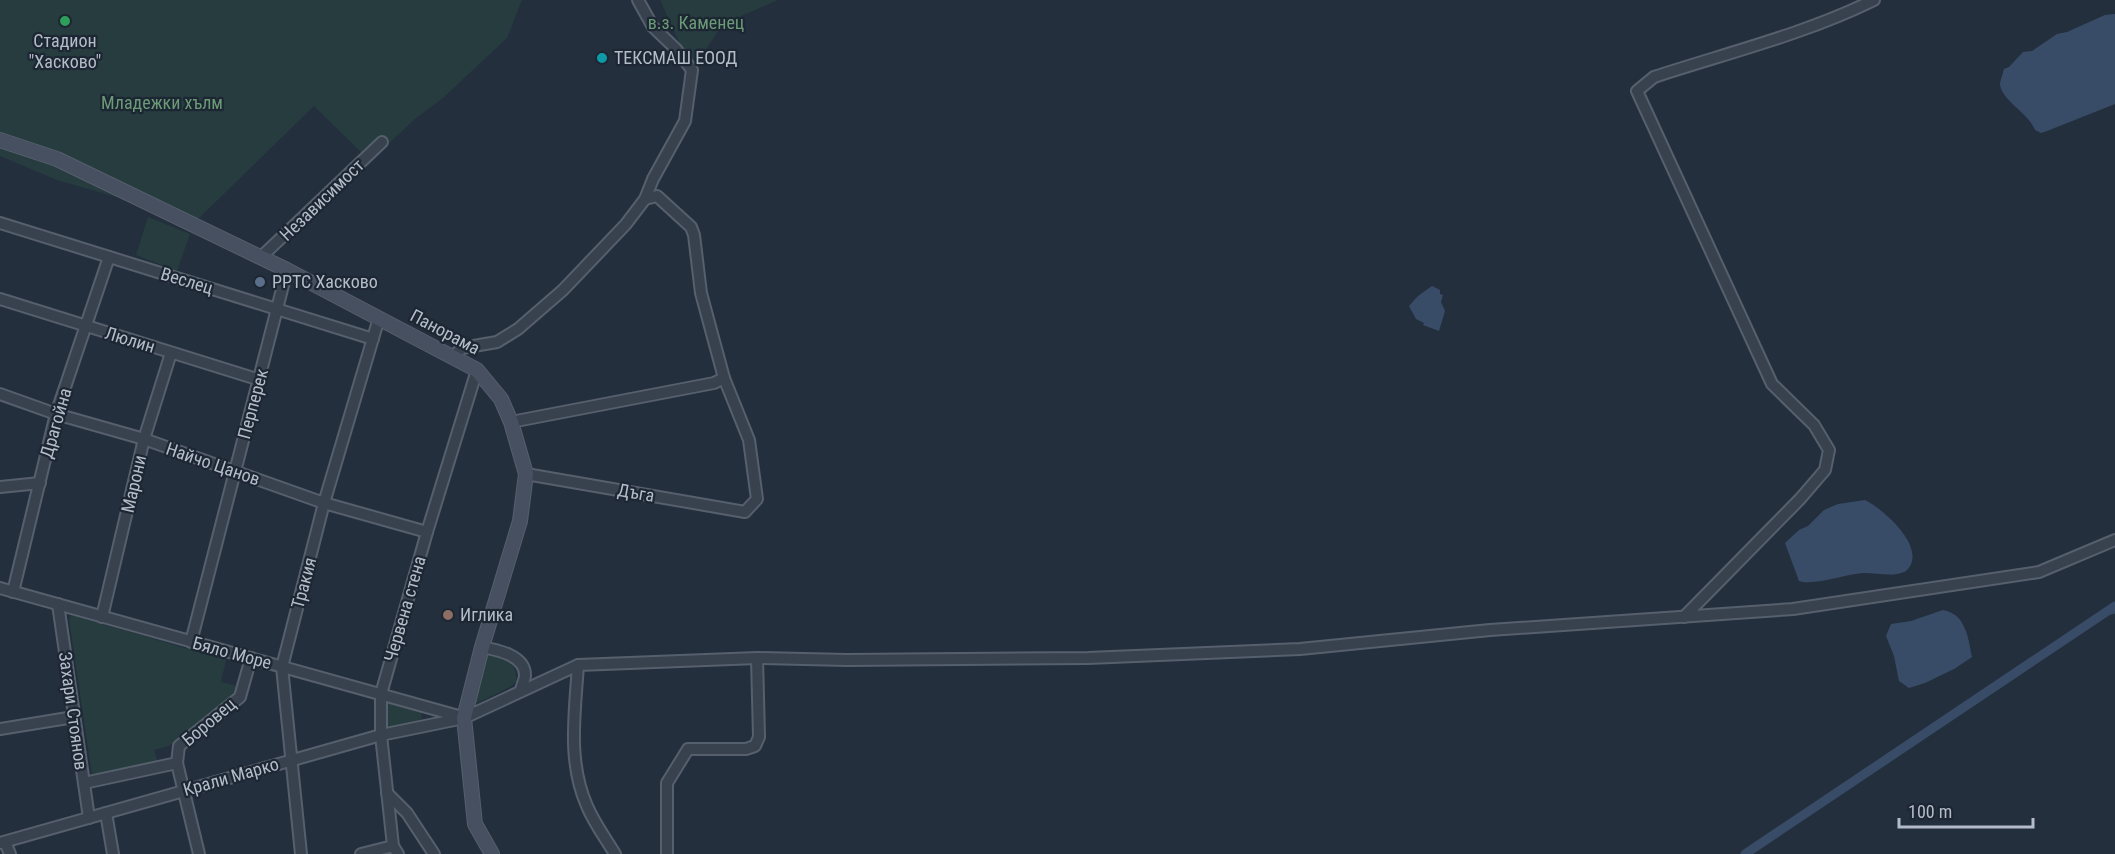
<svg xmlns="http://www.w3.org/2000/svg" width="2115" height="854" font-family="'Roboto Condensed',sans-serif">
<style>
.green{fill:#263c3f}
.water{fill:#394c67}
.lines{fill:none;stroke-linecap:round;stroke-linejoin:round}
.stream{stroke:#394c67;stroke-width:3}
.canal{stroke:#394c67;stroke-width:9}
.street-casing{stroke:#565f6c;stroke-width:14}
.secondary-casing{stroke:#565f6c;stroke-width:16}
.street{stroke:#38414e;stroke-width:10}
.secondary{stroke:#465061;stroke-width:14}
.leisure-dot{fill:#2e9e5b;stroke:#1d2633;stroke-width:2}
.culture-dot{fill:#0f9aa8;stroke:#1d2633;stroke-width:2}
.service-dot{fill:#5c6f8a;stroke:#1d2633;stroke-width:2}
.education-dot{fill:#8d6e63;stroke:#1d2633;stroke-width:2}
.labels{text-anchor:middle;stroke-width:4.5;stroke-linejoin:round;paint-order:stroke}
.park-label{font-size:18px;fill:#6b9a76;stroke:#1d2633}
.poi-label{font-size:18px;fill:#b4bcc9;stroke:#1d2633;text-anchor:start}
.street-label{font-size:18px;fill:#b4bcc9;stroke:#1d2633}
</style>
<rect width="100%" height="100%" fill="#242f3e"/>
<g class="green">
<polygon points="0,0 522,0 507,38 443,98 415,119 370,161 314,106 192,225 127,200 57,180 0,156"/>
<polygon points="660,0 778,0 723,24 692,70"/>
<polygon points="148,217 190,234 177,271 136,255"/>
<polygon points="71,615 226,660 221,682 241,687 239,696 169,746 154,750 158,763 92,775 69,619"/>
<path d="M491,654C507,655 518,665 516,682L510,687L475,704L473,703L486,656Z"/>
<polygon points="387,703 421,711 422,718 418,721 388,730 385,728 385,706"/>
</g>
<g class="water">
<path d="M2115,14V104L2047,131L2041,133L2035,130C2029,113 2000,100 2000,83C2001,79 2003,73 2004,69L2009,67L2023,52L2032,51L2057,34L2067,32L2105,15Z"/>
<polygon points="1432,286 1440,290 1440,294 1443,295 1441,302 1445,311 1439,331 1423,325 1424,323 1416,319 1409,306 1418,296"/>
<path d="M1865,500C1882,508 1927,547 1908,569C1899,579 1875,572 1863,573C1846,574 1814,586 1799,581L1785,543L1799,530L1808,526L1824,510L1838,504Z"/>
<path d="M1943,610C1966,614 1968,638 1972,657L1954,669L1925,683L1909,688L1899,681L1894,656L1886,636L1891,624L1911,621Z"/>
</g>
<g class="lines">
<polyline class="stream" points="2103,615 2115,612"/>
<polyline class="canal" points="1745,854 2115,606"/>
<defs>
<g id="street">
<polyline points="0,223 373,339"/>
<polyline points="261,257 382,142"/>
<polyline points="0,299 260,380"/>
<polyline points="454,356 462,348 497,342 518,329 563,290 626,224 645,199 653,179 685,121 692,70 676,49 653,27 638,0"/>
<polyline points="0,394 56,414 144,439 324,503 427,532"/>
<polyline points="511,422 714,383 724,378"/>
<polyline points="526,474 745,512 757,499 749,440 724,378 701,293 694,235 691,227 657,196 645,199"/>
<polyline points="0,487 40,483"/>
<polyline points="0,588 462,717"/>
<polyline points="13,592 56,414 109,257"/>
<polyline points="58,604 89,818"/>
<polyline points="102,617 144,439 171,353"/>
<path d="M1684,617L1800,499L1825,470L1829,450L1814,425L1772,384L1637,91L1654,77C1727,53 1805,34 1874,0"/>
<polyline points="191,642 287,270"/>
<path d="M482,647C497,650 525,655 525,675C525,680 522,685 521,690"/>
<path d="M578,665C575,712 567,761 587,806C594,823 606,839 615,854"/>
<polyline points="0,729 74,717"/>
<polyline points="177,763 199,854"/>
<polyline points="84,783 177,763 179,746 240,697 251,658"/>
<polyline points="387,793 407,813 434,854"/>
<polyline points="106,813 113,854"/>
<polyline points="5,842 10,854"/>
<polyline points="0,843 381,735 464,718 578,665 757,658 847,660 1088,658 1300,649 1490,630 1793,609 2039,572 2115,540"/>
<polyline points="301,854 282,667 324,503 379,318"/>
<polyline points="361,854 393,846"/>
<polyline points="398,854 393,846 381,735 381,694 427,532 477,370"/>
<polyline points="667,854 667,783 688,749 746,749 755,746 759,737 757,658"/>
</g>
<polyline id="secondary" points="0,140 57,159 287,270 477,370 501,399 511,422 526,474 520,521 482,647 464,718 475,824 492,854"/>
</defs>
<use href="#street" class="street-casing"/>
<use href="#secondary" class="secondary-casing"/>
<use href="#street" class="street"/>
<use href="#secondary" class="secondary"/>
</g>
<circle class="leisure-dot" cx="65" cy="21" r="6"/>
<circle class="culture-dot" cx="602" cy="58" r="6"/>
<circle class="service-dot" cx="260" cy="282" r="6"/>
<circle class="education-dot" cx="448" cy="615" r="6"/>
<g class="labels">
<g class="park-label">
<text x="696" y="29">в.з. Каменец</text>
<text x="162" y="109">Младежки хълм</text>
</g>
<g class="poi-label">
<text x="65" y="47" text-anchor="middle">Стадион<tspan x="65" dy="21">"Хасково"</tspan></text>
<text x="614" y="64">ТЕКСМАШ ЕООД</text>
<text x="272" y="288">РРТС Хасково</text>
<text x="460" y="621">Иглика</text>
</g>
<g class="street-label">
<text transform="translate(322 200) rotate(-44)" y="6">Независимост</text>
<text transform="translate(187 281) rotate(17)" y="6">Веслец</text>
<text transform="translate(445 332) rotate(28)" y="6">Панорама</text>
<text transform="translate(130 340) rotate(17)" y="6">Люлин</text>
<text transform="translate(253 404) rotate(-75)" y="6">Перперек</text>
<text transform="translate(56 423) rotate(-74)" y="6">Драгойна</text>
<text transform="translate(213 464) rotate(19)" y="6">Найчо Цанов</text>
<text transform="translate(134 484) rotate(-77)" y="6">Марони</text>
<text transform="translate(636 493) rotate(10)" y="6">Дъга</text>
<text transform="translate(304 583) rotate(-75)" y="6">Тракия</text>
<text transform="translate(405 609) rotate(-74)" y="6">Червена стена</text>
<text transform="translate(232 653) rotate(15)" y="6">Бяло Море</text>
<text transform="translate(73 711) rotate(82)" y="6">Захари Стоянов</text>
<text transform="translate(209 722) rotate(-40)" y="6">Боровец</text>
<text transform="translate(231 777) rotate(-16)" y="6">Крали Марко</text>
</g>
</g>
<path d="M1899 818v9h134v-9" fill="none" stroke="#b4bcc9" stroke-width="3"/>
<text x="1908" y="818" font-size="18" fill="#b4bcc9" stroke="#1d2633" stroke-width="4.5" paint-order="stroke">100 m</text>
</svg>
